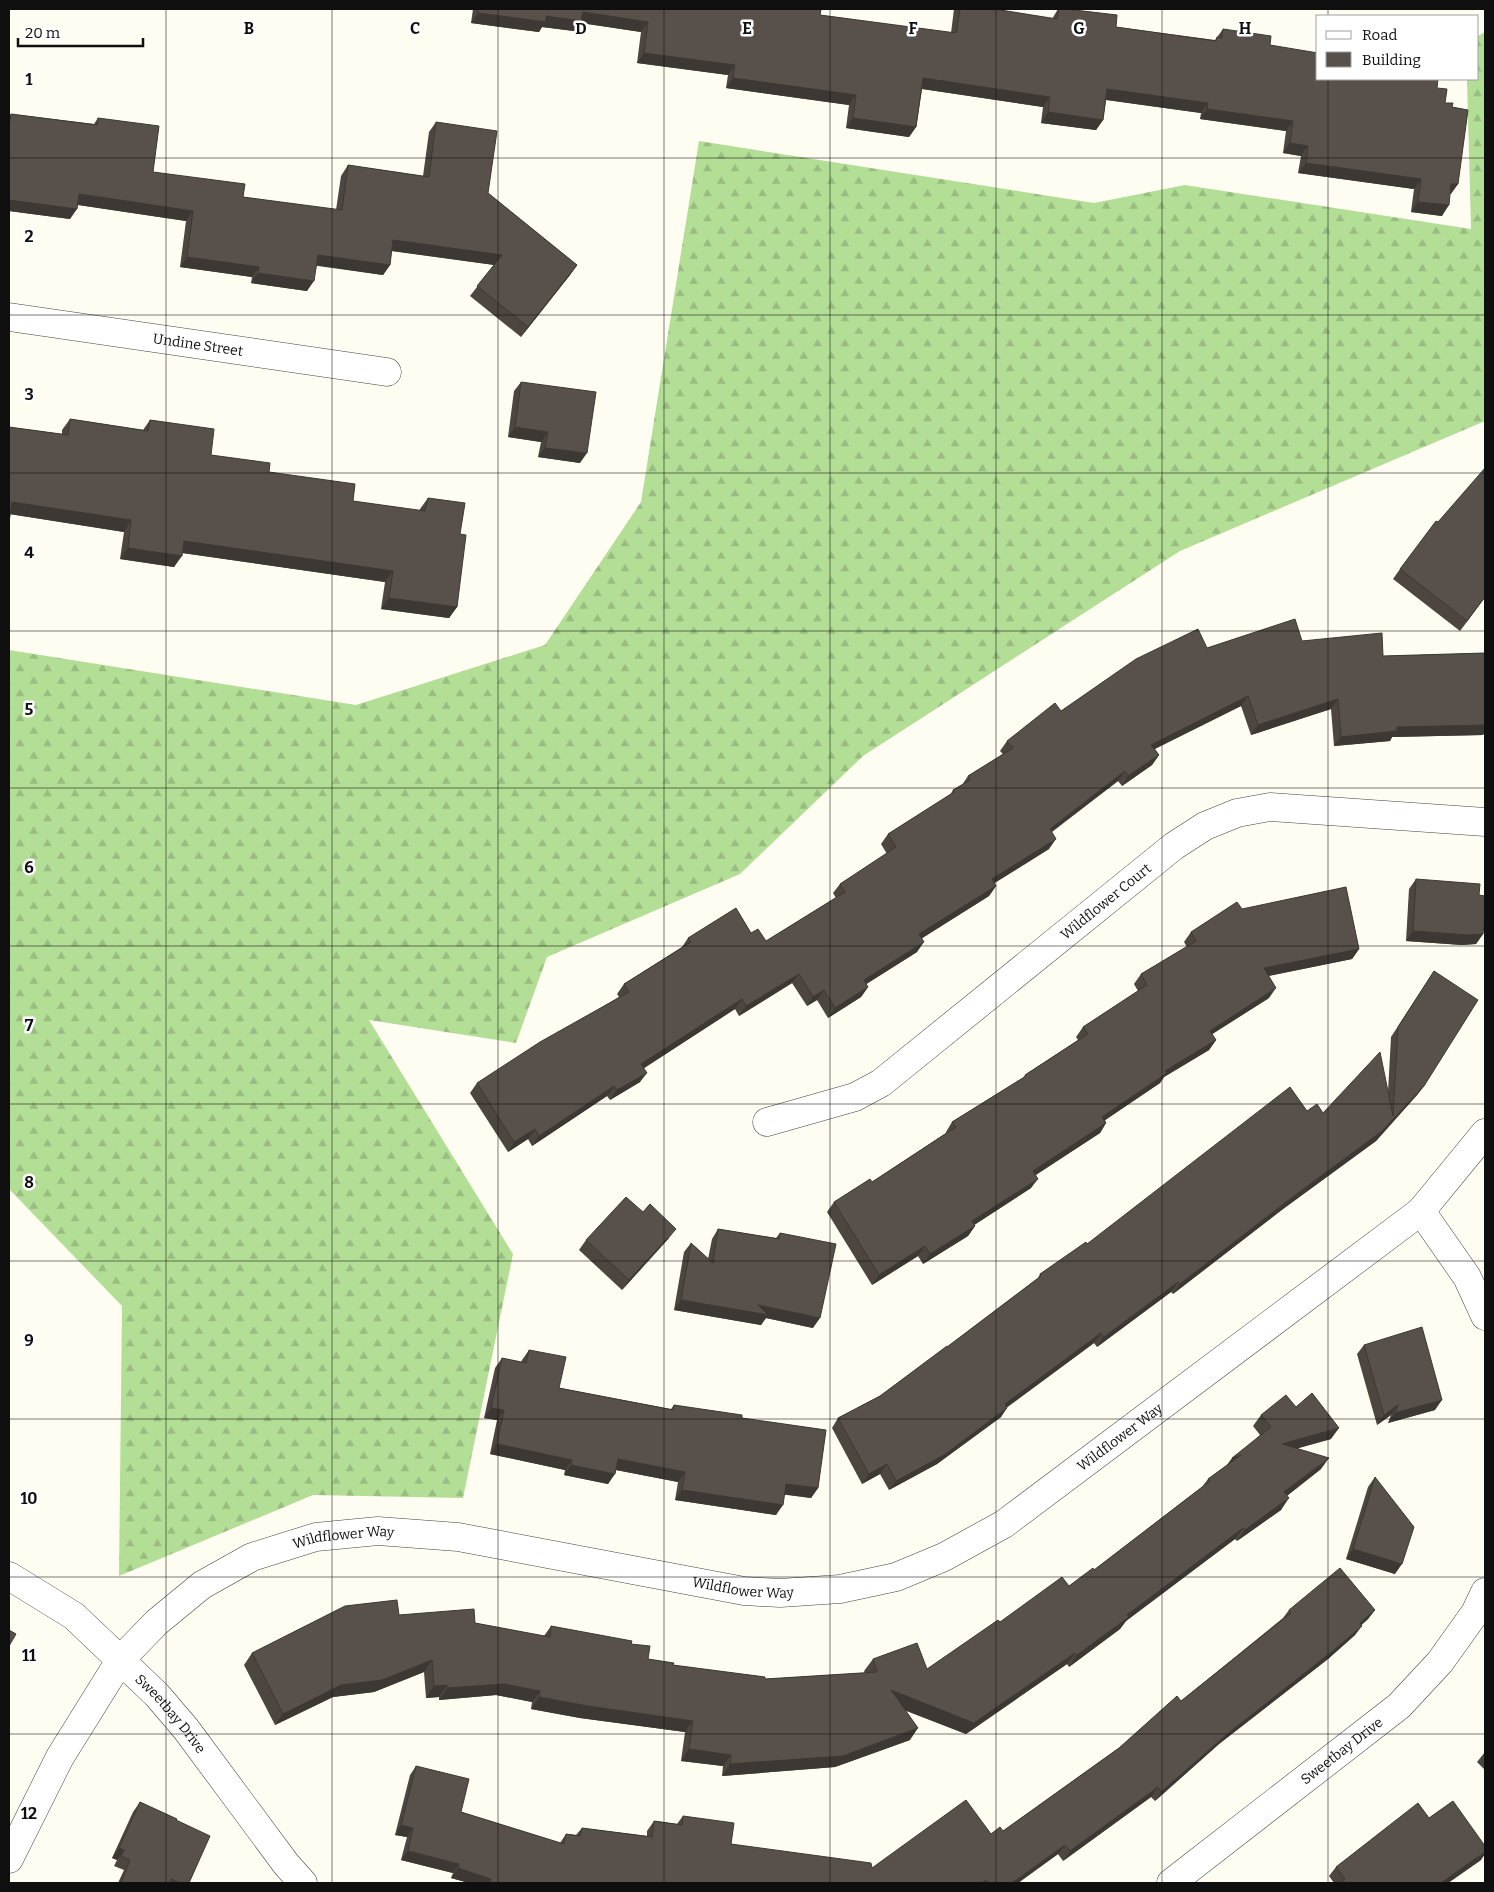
<svg xmlns="http://www.w3.org/2000/svg" width="1494" height="1892" font-family="Bitter,serif">
<style>
.forest{fill:url(#forest-firs)}
.lines{fill:none;stroke-linecap:round;stroke-linejoin:round}
.minor-casing{stroke:#424242;stroke-width:29}
.minor{stroke:#fff;stroke-width:28}
.wall{fill:#4c4540}
.shaded-wall{fill:#3e3834}
.building{fill:#58504a;stroke:#3e3834}
.grid{fill:none;stroke:#0f0f0f;stroke-width:1;stroke-opacity:0.55}
.labels{text-anchor:middle;stroke-width:5;stroke-linejoin:round;paint-order:stroke}
.street-label{font-size:14px;fill:#0f0f0f;stroke:#fff}
.grid-label{font-size:16px;text-anchor:middle;font-weight:bold;fill:#0f0f0f;stroke:#fff;stroke-width:5;stroke-linejoin:round;paint-order:stroke}
</style>
<defs>
<pattern id="forest-firs" width="22" height="20" patternUnits="userSpaceOnUse" patternTransform="scale(1.25)"><rect width="22" height="20" fill="#b3de96"/><path d="M5 1l3.5 6h-7zM16 11l3.5 6h-7z" fill="#99bd80"/></pattern>
</defs>
<rect width="100%" height="100%" fill="#fffdf1"/>
<polygon class="forest" points="1485,32 1485,421 1180,551 863,756 740,874 547,957 516,1043 369,1020 513,1254 463,1498 313,1495 119,1576 122,1306 9,1189 9,650 356,705 545,645 641,502 699,141 1094,203 1185,185 1471,229 1467,79 1478,79 1478,36"/>
<g class="lines">
<defs>
<g id="minor">
<path id="s1" d="M9,317L387,372"/>
<path id="s2" d="M767,1122L855,1097L881,1083L1174,846L1205,826L1237,813L1270,807L1485,822"/>
<polyline points="1421,1211 1467,1277 1485,1316"/>
<path id="s3" d="M9,1576L74,1616L157,1695L186,1729L286,1864L303,1883"/>
<path id="s4" d="M9,1859L60,1757L121,1659L157,1622L202,1585L252,1557L316,1537L378,1531L458,1537L744,1591L780,1593L840,1589L896,1577L944,1557L1004,1524L1421,1211L1485,1133"/>
<path id="s5" d="M1171,1883L1399,1706L1440,1662L1475,1613L1485,1592"/>
</g>
</defs>
<use href="#minor" class="minor-casing"/>
<use href="#minor" class="minor"/>
</g>
<g class="wall">
<polygon points="473,9 821,9 820,15 951,33 954,9 994,9 1052,19 1058,9 1066,9 1116,27 1215,40 1223,29 1270,45 1318,79 1437,88 1445,103 1452,107 1458,184 1450,194 1442,216 1411,212 1414,189 1298,173 1301,156 1283,153 1286,131 1200,119 1201,113 1106,100 1103,120 1096,130 1041,123 1043,107 922,89 916,127 909,137 846,128 849,105 726,88 728,75 637,63 641,32 581,23 574,31 542,27 539,32 471,23"/>
<polygon points="11,114 94,124 98,118 153,172 243,197 336,210 341,176 348,165 423,176 429,132 436,122 488,193 577,265 570,275 521,337 470,296 494,265 391,251 390,265 383,275 316,265 307,291 251,283 252,277 180,267 186,221 78,205 70,219 9,211 9,117"/>
<polygon points="521,382 580,463 538,457 541,442 508,437 514,391"/>
<polygon points="70,419 143,430 150,420 211,455 269,472 353,501 419,511 420,509 428,498 460,534 457,607 449,618 381,609 385,582 182,553 174,567 120,559 124,532 10,514 9,427 62,434 62,430"/>
<polygon points="1400,569 1485,597 1460,631 1393,579"/>
<polygon points="1302,641 1383,656 1485,653 1485,732 1483,735 1392,737 1390,741 1334,746 1331,709 1251,735 1241,706 1155,749 1159,755 1152,765 1122,786 1118,781 1052,832 1049,849 994,883 996,886 989,896 922,938 917,952 866,984 868,987 861,997 828,1018 817,1000 807,1006 792,983 739,1016 735,1009 644,1068 640,1082 610,1100 607,1096 532,1146 528,1139 508,1152 470,1093 477,1083 619,997 617,994 624,984 682,947 688,938 751,933 766,941 836,898 833,893 840,884 887,854 881,844 888,834 950,795 953,790 962,785 968,776 1003,754 1000,751 1007,741 1061,711 1207,648"/>
<polygon points="1416,879 1479,895 1483,934 1476,944 1462,945 1406,941 1409,889"/>
<polygon points="1242,909 1359,949 1352,959 1269,976 1269,998 1212,1034 1216,1040 1209,1050 1164,1077 1160,1083 1105,1120 1106,1123 1100,1133 1036,1175 1031,1188 974,1225 975,1226 968,1236 923,1264 918,1256 872,1285 827,1212 834,1202 872,1182 946,1133 946,1132 952,1122 1023,1078 1025,1075 1078,1040 1076,1037 1083,1027 1138,991 1134,984 1141,974 1187,947 1184,942 1191,932"/>
<polygon points="1434,971 1424,1086 1417,1095 1376,1141 1283,1209 1173,1294 1171,1292 1097,1347 1094,1343 1007,1407 1001,1417 937,1464 889,1490 880,1474 862,1484 832,1428 838,1418 880,1396 947,1347 1038,1278 1040,1274 1087,1244 1307,1111 1323,1113 1388,1092 1391,1037"/>
<polygon points="718,1229 776,1238 780,1233 813,1328 766,1318 761,1325 674,1310 684,1252 691,1243 708,1259 712,1239"/>
<polygon points="669,1238 622,1290 579,1250 586,1240"/>
<polygon points="1364,1345 1435,1410 1388,1423 1391,1415 1377,1425 1357,1354"/>
<polygon points="529,1350 559,1388 671,1409 674,1405 742,1418 818,1488 811,1498 784,1494 776,1515 675,1500 678,1482 616,1470 608,1484 564,1475 565,1470 490,1454 497,1420 484,1418 495,1368 502,1358 521,1362 522,1360"/>
<polygon points="1296,1407 1331,1439 1298,1448 1321,1469 1287,1496 1281,1510 1237,1541 1235,1539 1126,1621 1120,1629 1069,1667 1067,1664 966,1734 905,1710 910,1740 835,1767 722,1776 723,1766 681,1761 685,1732 580,1718 531,1709 532,1702 496,1695 439,1700 439,1697 426,1698 424,1672 374,1692 333,1697 275,1725 244,1665 252,1653 399,1615 475,1623 544,1636 551,1626 631,1644 648,1659 673,1665 765,1679 865,1673 864,1671 873,1659 927,1669 1000,1622 1069,1586 1094,1570 1202,1487 1208,1479 1227,1465 1260,1435 1253,1426 1261,1415"/>
<polygon points="1375,1477 1395,1574 1346,1559 1368,1487"/>
<polygon points="1289,1610 1375,1610 1368,1619 1361,1625 1355,1635 1328,1659 1219,1744 1155,1801 1151,1797 1063,1861 1058,1854 1018,1883 469,1883 451,1878 453,1873 401,1860 407,1837 395,1835 410,1775 416,1766 461,1812 560,1843 566,1834 576,1835 582,1828 647,1836 647,1831 654,1821 677,1824 683,1816 731,1844 872,1868 1003,1831 1119,1748 1181,1701 1283,1618"/>
<polygon points="1485,1752 1485,1770 1477,1762"/>
<polygon points="140,1802 176,1820 189,1883 118,1883 124,1870 114,1866 117,1860 112,1858 133,1812"/>
<polygon points="1429,1818 1481,1860 1448,1883 1334,1883 1329,1876 1336,1867"/>
</g>
<g class="shaded-wall">
<polygon points="583,12 648,22 641,32 581,23 574,31 542,27 539,32 471,23 478,13 546,16"/>
<polygon points="644,53 735,65 728,75 637,63"/>
<polygon points="733,78 856,95 849,105 726,88"/>
<polygon points="923,78 1050,97 1043,107 916,88"/>
<polygon points="1107,89 1208,103 1201,113 1100,99"/>
<polygon points="1207,109 1293,121 1286,131 1200,119"/>
<polygon points="1048,112 1103,120 1096,130 1041,123"/>
<polygon points="853,118 916,127 909,137 846,128"/>
<polygon points="1290,143 1308,146 1301,156 1283,153"/>
<polygon points="1306,163 1421,179 1414,189 1298,173"/>
<polygon points="1451,184 1458,184 1451,194 1444,194"/>
<polygon points="79,194 193,211 186,221 72,204"/>
<polygon points="9,200 77,209 70,219 9,211"/>
<polygon points="1418,202 1449,205 1442,216 1411,212"/>
<polygon points="393,240 502,255 495,265 386,250"/>
<polygon points="318,255 390,265 383,275 311,265"/>
<polygon points="187,257 259,267 252,277 180,267"/>
<polygon points="577,265 570,275 521,337 528,327"/>
<polygon points="258,273 314,281 307,291 251,283"/>
<polygon points="515,427 548,432 541,442 508,437"/>
<polygon points="545,448 587,453 580,463 538,457"/>
<polygon points="12,502 131,520 124,532 9,514"/>
<polygon points="184,541 393,571 385,582 176,552"/>
<polygon points="128,548 182,556 174,567 120,559"/>
<polygon points="1485,597 1460,631 1467,621"/>
<polygon points="389,598 457,607 449,618 381,609"/>
<polygon points="1248,696 1241,706 1144,754 1151,745"/>
<polygon points="1338,699 1331,709 1251,735 1258,725"/>
<polygon points="1485,725 1485,732 1483,735 1392,737 1390,741 1334,746 1341,737 1397,727"/>
<polygon points="1159,755 1152,765 1122,786 1128,776"/>
<polygon points="1125,771 1118,781 1043,838 1050,829"/>
<polygon points="1056,839 1049,849 985,889 992,879"/>
<polygon points="996,886 989,896 913,944 919,934"/>
<polygon points="1413,931 1483,934 1476,944 1462,945 1406,941"/>
<polygon points="924,942 917,952 857,990 864,980"/>
<polygon points="1359,949 1352,959 1257,978 1264,968"/>
<polygon points="799,974 792,983 739,1016 746,1006"/>
<polygon points="868,987 861,997 828,1018 835,1008"/>
<polygon points="1276,988 1269,998 1203,1040 1210,1031"/>
<polygon points="824,990 817,1000 807,1006 813,997"/>
<polygon points="742,999 735,1009 635,1074 641,1064"/>
<polygon points="1216,1040 1209,1050 1164,1077 1160,1083 1095,1127 1102,1117 1165,1071"/>
<polygon points="647,1073 640,1082 610,1100 617,1090"/>
<polygon points="614,1086 607,1096 532,1146 539,1136"/>
<polygon points="1424,1086 1417,1095 1376,1141 1283,1209 1173,1294 1180,1284 1290,1199 1382,1131"/>
<polygon points="1106,1123 1100,1133 1026,1181 1033,1171"/>
<polygon points="535,1129 528,1139 508,1152 514,1142"/>
<polygon points="1038,1179 1031,1188 965,1231 972,1221"/>
<polygon points="975,1226 968,1236 923,1264 930,1254"/>
<polygon points="676,1229 669,1238 622,1290 629,1280"/>
<polygon points="925,1246 918,1256 872,1285 879,1275"/>
<polygon points="1178,1282 1171,1292 1097,1347 1104,1337"/>
<polygon points="681,1300 758,1305 820,1318 813,1328 766,1318 761,1325 674,1310"/>
<polygon points="1101,1333 1094,1343 998,1414 1005,1404"/>
<polygon points="1442,1400 1435,1410 1388,1423 1395,1413"/>
<polygon points="1398,1405 1391,1415 1377,1425 1384,1415"/>
<polygon points="491,1408 504,1410 497,1420 484,1418"/>
<polygon points="1007,1408 1001,1417 937,1464 889,1490 896,1481"/>
<polygon points="1339,1428 1331,1439 1274,1455 1282,1444"/>
<polygon points="497,1444 572,1460 565,1470 490,1454"/>
<polygon points="1241,1455 1224,1469 1232,1458"/>
<polygon points="1329,1458 1321,1469 1276,1504 1284,1492"/>
<polygon points="618,1459 685,1472 678,1482 611,1469"/>
<polygon points="887,1464 880,1474 862,1484 869,1474"/>
<polygon points="571,1465 615,1474 608,1484 564,1475"/>
<polygon points="786,1484 818,1488 811,1498 779,1494"/>
<polygon points="682,1490 783,1505 776,1515 675,1500"/>
<polygon points="1289,1498 1281,1510 1237,1541 1245,1530"/>
<polygon points="1243,1528 1235,1539 1126,1621 1120,1629 1069,1667 1077,1655 1127,1615"/>
<polygon points="1353,1549 1402,1564 1395,1574 1346,1559"/>
<polygon points="1375,1610 1368,1619 1353,1633 1360,1623"/>
<polygon points="1362,1626 1355,1635 1328,1659 1219,1744 1155,1801 1161,1792 1226,1735"/>
<polygon points="1075,1653 1067,1664 966,1734 883,1702 891,1690"/>
<polygon points="432,1660 424,1672 374,1692 333,1697 275,1725 283,1714 341,1685"/>
<polygon points="504,1684 540,1691 532,1702 496,1695 439,1700 447,1688"/>
<polygon points="447,1685 439,1697 426,1698 434,1686"/>
<polygon points="539,1697 693,1721 685,1732 580,1718 531,1709"/>
<polygon points="918,1728 910,1740 835,1767 722,1776 730,1764"/>
<polygon points="689,1749 731,1755 723,1766 681,1761"/>
<polygon points="1158,1787 1151,1797 1063,1861 1070,1851"/>
<polygon points="401,1825 413,1828 407,1837 395,1835"/>
<polygon points="1065,1845 1058,1854 1018,1883 1012,1883"/>
<polygon points="119,1848 124,1850 117,1860 112,1858"/>
<polygon points="408,1851 459,1864 453,1873 401,1860"/>
<polygon points="1485,1852 1485,1854 1481,1860 1448,1883 1441,1883"/>
<polygon points="458,1868 491,1879 488,1883 469,1883 451,1878"/>
</g>
<g class="building">
<polygon points="478,9 821,9 820,15 956,33 960,9 994,9 1057,19 1059,9 1066,9 1117,15 1116,27 1216,41 1217,37 1222,38 1223,29 1271,36 1270,45 1318,53 1318,79 1438,79 1437,88 1447,89 1445,103 1453,103 1452,107 1468,110 1458,184 1451,184 1449,205 1418,202 1421,179 1306,163 1308,146 1290,143 1293,121 1207,109 1208,103 1107,89 1103,120 1048,112 1050,97 923,78 916,127 853,118 856,95 733,78 735,65 644,53 648,22 583,12 581,21 546,16 546,22 478,13"/>
<polygon points="11,114 97,125 98,118 159,126 153,172 245,184 243,197 342,210 348,165 429,177 436,122 497,131 488,193 577,265 528,327 477,286 502,255 393,240 390,265 318,255 314,281 258,273 259,267 187,257 193,211 79,194 77,209 9,200 9,126"/>
<polygon points="521,382 596,392 587,453 545,448 548,432 515,427"/>
<polygon points="70,419 148,431 150,420 214,429 211,455 270,463 269,472 355,484 353,501 425,511 428,498 465,503 460,534 466,535 457,607 389,598 393,571 184,541 182,556 128,548 131,520 12,502 9,522 9,427 68,435"/>
<polygon points="1485,468 1485,597 1467,621 1400,569 1436,521 1438,522"/>
<polygon points="1295,619 1302,641 1382,633 1383,656 1485,653 1485,725 1397,727 1397,731 1341,737 1338,699 1258,725 1248,696 1151,745 1159,755 1128,776 1125,771 1050,829 1056,839 992,879 996,886 919,934 924,942 864,980 868,987 835,1008 824,990 813,997 799,974 746,1006 742,999 641,1064 647,1073 617,1090 614,1086 539,1136 535,1129 514,1142 477,1083 540,1042 629,992 624,984 691,942 688,938 736,908 751,933 758,929 766,941 845,892 840,884 896,847 888,834 954,792 953,790 970,780 968,776 1013,748 1007,741 1055,703 1061,711 1136,659 1198,629 1207,648"/>
<polygon points="1416,879 1480,884 1479,895 1485,896 1485,914 1483,934 1469,935 1413,931"/>
<polygon points="1346,887 1359,949 1264,968 1276,988 1210,1031 1216,1040 1165,1071 1167,1073 1102,1117 1106,1123 1033,1171 1038,1179 972,1221 975,1226 930,1254 925,1246 879,1275 834,1202 870,1179 872,1182 956,1127 952,1122 1026,1076 1025,1075 1088,1034 1083,1027 1147,985 1141,974 1196,941 1191,932 1237,902 1242,909"/>
<polygon points="1434,971 1478,1000 1424,1086 1382,1131 1290,1199 1180,1284 1178,1282 1104,1337 1101,1333 1005,1404 1007,1408 944,1455 896,1481 887,1464 869,1474 838,1418 880,1396 947,1346 947,1347 1041,1276 1040,1274 1086,1242 1087,1244 1290,1087 1307,1111 1317,1104 1323,1113 1380,1052 1393,1116 1398,1027"/>
<polygon points="626,1197 643,1212 650,1204 676,1229 629,1280 586,1240"/>
<polygon points="718,1229 779,1239 780,1233 836,1244 820,1318 758,1305 768,1315 681,1300 691,1243 713,1263"/>
<polygon points="1422,1327 1442,1400 1395,1413 1398,1405 1384,1415 1364,1345"/>
<polygon points="529,1350 566,1357 559,1388 673,1410 674,1405 742,1415 742,1418 826,1430 818,1488 786,1484 783,1505 682,1490 685,1472 618,1459 615,1474 571,1465 572,1460 497,1444 504,1410 491,1408 502,1358 526,1363"/>
<polygon points="1312,1393 1339,1428 1282,1444 1329,1458 1284,1492 1289,1498 1245,1530 1243,1528 1127,1615 1129,1617 1077,1655 1075,1653 974,1723 891,1690 918,1728 843,1756 730,1764 731,1755 689,1749 693,1721 588,1706 539,1697 540,1691 504,1684 447,1688 447,1685 434,1686 432,1660 382,1680 341,1685 283,1714 252,1653 345,1606 397,1600 399,1615 474,1609 475,1623 550,1637 551,1626 632,1641 631,1644 650,1646 648,1659 674,1663 673,1665 765,1677 765,1679 877,1672 873,1659 917,1643 927,1669 998,1620 1000,1622 1062,1577 1069,1586 1093,1568 1094,1570 1210,1481 1208,1479 1241,1455 1232,1458 1271,1427 1261,1415 1286,1395 1296,1407"/>
<polygon points="1375,1477 1414,1527 1402,1564 1353,1549"/>
<polygon points="1340,1568 1375,1610 1360,1623 1362,1626 1334,1650 1226,1735 1161,1792 1158,1787 1070,1851 1065,1845 1012,1883 989,1883 986,1880 982,1883 490,1883 491,1879 458,1868 459,1864 408,1851 413,1828 401,1825 416,1766 469,1779 461,1812 564,1844 566,1834 580,1836 582,1828 652,1837 654,1821 682,1825 683,1816 734,1823 731,1844 871,1863 872,1868 966,1800 991,1834 1000,1827 1003,1831 1119,1748 1177,1696 1181,1701 1291,1613 1289,1610"/>
<polygon points="9,1630 16,1634 9,1646"/>
<polygon points="1453,1801 1485,1846 1485,1852 1441,1883 1345,1883 1343,1880 1345,1879 1336,1867 1418,1803 1429,1818"/>
<polygon points="140,1802 177,1819 176,1820 210,1836 189,1883 180,1883 171,1879 170,1883 121,1883 130,1860 121,1856 124,1850 119,1848"/>
</g>
<path class="grid" d="M166,9V1883M332,9V1883M498,9V1883M664,9V1883M830,9V1883M996,9V1883M1162,9V1883M1328,9V16M1328,79V1883M9,158H1485M9,315H1485M9,473H1485M9,631H1485M9,788H1485M9,946H1485M9,1104H1485M9,1261H1485M9,1419H1485M9,1577H1485M9,1734H1485"/>
<g class="labels">
<g class="street-label">
<text dy="5" stroke="none"><textPath href="#s1" startOffset="191">Undine Street</textPath></text>
<text dy="5" stroke="none"><textPath href="#s2" startOffset="410">Wildflower Court</textPath></text>
<text dy="5" stroke="none"><textPath href="#s4" startOffset="1316">Wildflower Way</textPath></text>
<text dy="5" stroke="none"><textPath href="#s4" startOffset="491">Wildflower Way</textPath></text>
<text dy="5" stroke="none"><textPath href="#s4" startOffset="896">Wildflower Way</textPath></text>
<text dy="5" stroke="none"><textPath href="#s3" startOffset="214">Sweetbay Drive</textPath></text>
<text dy="5" stroke="none"><textPath href="#s5" startOffset="216">Sweetbay Drive</textPath></text>
</g>
</g>
<g class="grid-label">
<text x="249" y="34">B</text>
<text x="415" y="34">C</text>
<text x="581" y="34">D</text>
<text x="747" y="34">E</text>
<text x="913" y="34">F</text>
<text x="1079" y="34">G</text>
<text x="1245" y="34">H</text>
<text x="29" y="85">1</text>
<text x="29" y="242">2</text>
<text x="29" y="400">3</text>
<text x="29" y="558">4</text>
<text x="29" y="715">5</text>
<text x="29" y="873">6</text>
<text x="29" y="1031">7</text>
<text x="29" y="1188">8</text>
<text x="29" y="1346">9</text>
<text x="29" y="1504">10</text>
<text x="29" y="1661">11</text>
<text x="29" y="1819">12</text>
</g>
<rect width="1494" height="1892" fill="none" stroke="#0f0f0f" stroke-width="20"/>
<rect x="1316" y="15" width="162" height="65" fill="#ffffff" stroke="#9f9f9f"/>
<rect x="1326" y="31" width="25" height="8" fill="#ffffff" stroke="#9f9f9f"/>
<text x="1362" y="40" font-size="15" fill="#0f0f0f">Road</text>
<rect x="1326" y="52" width="25" height="15" fill="#58504a" stroke="#9f9f9f"/>
<text x="1362" y="65" font-size="15" fill="#0f0f0f">Building</text>
<path d="M18 38v8h125v-8" fill="none" stroke="#0f0f0f" stroke-width="2.5"/>
<text x="25" y="38" font-size="15" fill="#0f0f0f" stroke="#ffffff" stroke-width="4" paint-order="stroke">20 m</text>
</svg>
